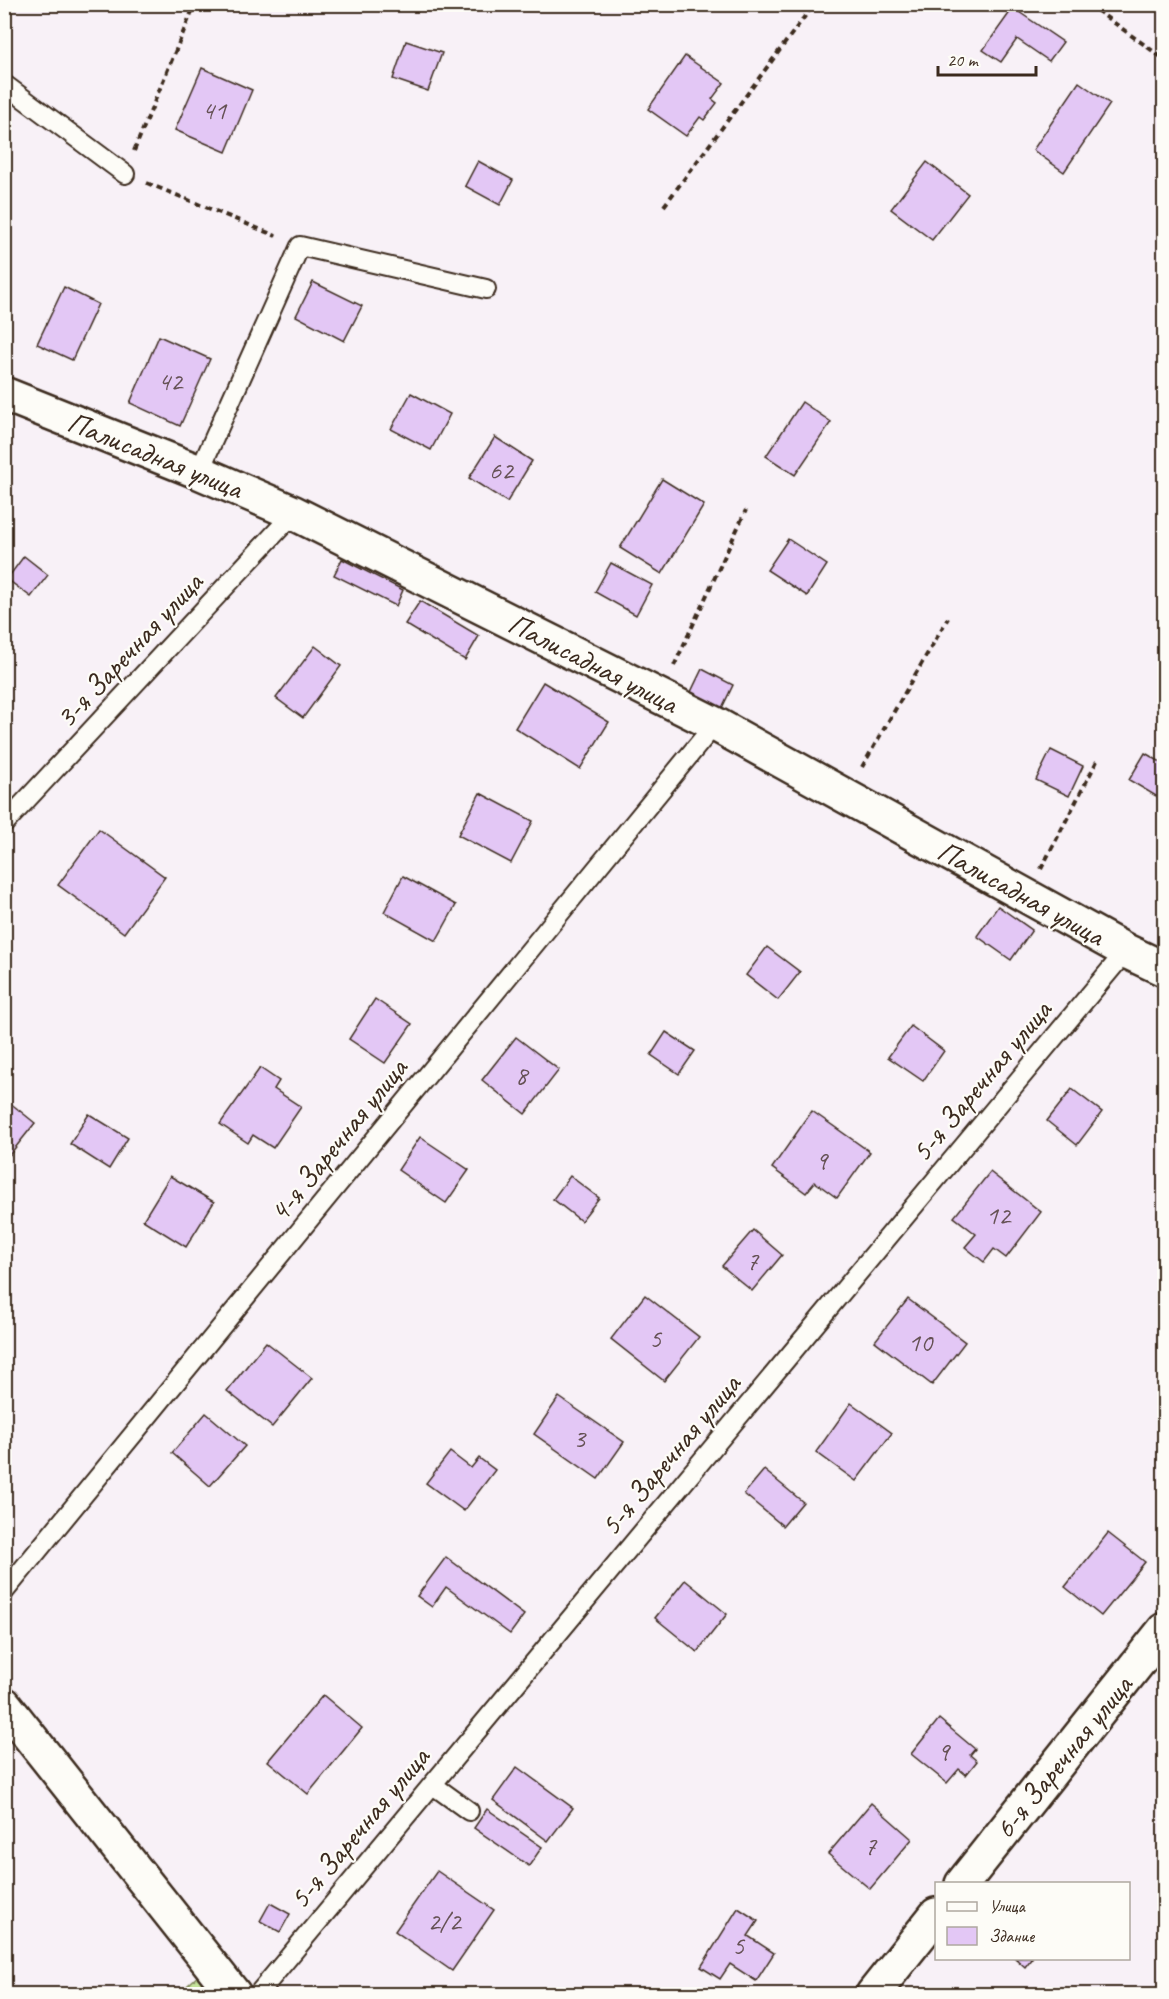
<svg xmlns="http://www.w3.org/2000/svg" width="1169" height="1999" font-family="Caveat,sans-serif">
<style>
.green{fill:#c5e39a;stroke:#80865c;stroke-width:1.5}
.building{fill:#e3c7f5;stroke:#3b2a1e;stroke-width:1.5}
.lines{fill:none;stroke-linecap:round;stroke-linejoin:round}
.service-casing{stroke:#3b2a1e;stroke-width:22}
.minor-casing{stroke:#3b2a1e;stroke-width:38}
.path{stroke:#3b2a1e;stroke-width:4;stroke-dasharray:6 4.5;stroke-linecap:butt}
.service{stroke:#fdfcf7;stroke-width:18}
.minor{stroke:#fdfcf7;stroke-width:33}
.labels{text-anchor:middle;stroke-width:4.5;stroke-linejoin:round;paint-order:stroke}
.number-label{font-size:27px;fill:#655154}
.street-label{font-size:30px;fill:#3b2a1e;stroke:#fdfcf7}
</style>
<rect width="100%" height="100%" fill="#f8f1f7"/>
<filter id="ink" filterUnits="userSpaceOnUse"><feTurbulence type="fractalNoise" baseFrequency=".0167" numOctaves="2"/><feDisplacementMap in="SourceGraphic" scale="12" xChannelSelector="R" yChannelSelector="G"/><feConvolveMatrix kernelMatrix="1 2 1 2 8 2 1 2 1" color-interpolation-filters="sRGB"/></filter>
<g filter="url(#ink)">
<polygon class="green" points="199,1975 217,1994 178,1994"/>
<g class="building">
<polygon points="1013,8 1063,42 1049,61 1017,39 1001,62 983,50"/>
<polygon points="406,41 442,53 428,91 393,79"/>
<polygon points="685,56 724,83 712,99 717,103 704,120 700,117 686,136 648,109"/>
<polygon points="202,68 252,90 226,152 175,130"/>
<polygon points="1079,82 1110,104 1064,172 1033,150"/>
<polygon points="478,161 513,180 500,205 465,186"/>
<polygon points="927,162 968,194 932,240 891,209"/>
<polygon points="313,282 362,306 344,341 296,316"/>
<polygon points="64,287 98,304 72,360 37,344"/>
<polygon points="159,336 210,359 180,426 130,403"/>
<polygon points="411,393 450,414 431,450 391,429"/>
<polygon points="802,402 831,422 795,475 766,456"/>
<polygon points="495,437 532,461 507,502 469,478"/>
<polygon points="662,479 704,505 662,574 620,548"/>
<polygon points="788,539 827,565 807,596 767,570"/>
<polygon points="24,556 48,575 31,597 7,579"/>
<polygon points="342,559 403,590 396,606 334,575"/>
<polygon points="611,563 652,585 636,615 595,592"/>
<polygon points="420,601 479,636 465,660 405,624"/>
<polygon points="315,646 341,666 303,718 276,698"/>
<polygon points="702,669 733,685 721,710 690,694"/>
<polygon points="543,682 609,722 580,769 515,728"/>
<polygon points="1051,750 1083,766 1069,796 1036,780"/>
<polygon points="1145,753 1164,764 1164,793 1161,799 1129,780"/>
<polygon points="480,793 533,821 511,863 458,835"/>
<polygon points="99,829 165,877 124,933 58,885"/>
<polygon points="403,876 456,905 436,941 384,912"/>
<polygon points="998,906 1032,930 1011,960 977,936"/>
<polygon points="767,947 800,972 778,1000 746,975"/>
<polygon points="375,999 412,1024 385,1063 349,1039"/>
<polygon points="911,1026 944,1051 923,1081 888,1057"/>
<polygon points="666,1032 695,1051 679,1074 651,1055"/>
<polygon points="516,1037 559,1070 525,1114 482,1080"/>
<polygon points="260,1068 279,1081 274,1089 301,1107 273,1148 253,1135 248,1143 220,1124"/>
<polygon points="1072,1089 1102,1112 1077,1145 1047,1121"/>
<polygon points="4,1098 35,1123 7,1158 4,1156"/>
<polygon points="812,1111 870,1152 837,1198 815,1182 806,1193 772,1168"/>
<polygon points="89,1114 128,1138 109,1169 70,1144"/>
<polygon points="420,1137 469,1170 446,1203 398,1170"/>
<polygon points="990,1172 1041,1212 1006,1258 994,1249 984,1262 965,1247 976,1234 954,1217"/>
<polygon points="170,1176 214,1202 186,1247 143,1220"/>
<polygon points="570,1176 599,1198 581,1221 553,1199"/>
<polygon points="753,1230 782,1255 752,1291 722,1266"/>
<polygon points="645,1295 699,1337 664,1381 611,1339"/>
<polygon points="908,1299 965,1342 932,1385 875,1341"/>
<polygon points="266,1342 312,1378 272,1427 227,1391"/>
<polygon points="559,1397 624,1442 598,1479 534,1434"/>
<polygon points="851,1403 892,1433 856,1481 816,1452"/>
<polygon points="206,1413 245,1446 210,1486 172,1453"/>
<polygon points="450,1452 471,1468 479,1458 495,1470 464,1511 426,1483"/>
<polygon points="764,1470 803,1502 783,1526 744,1494"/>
<polygon points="1108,1533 1145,1562 1101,1616 1065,1587"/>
<polygon points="446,1557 524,1615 510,1634 446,1587 432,1607 417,1596"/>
<polygon points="685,1580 727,1614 697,1652 655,1618"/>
<polygon points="323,1695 362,1728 308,1794 268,1761"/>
<polygon points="939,1719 975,1749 970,1755 977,1761 966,1775 959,1769 947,1783 911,1754"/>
<polygon points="517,1767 573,1808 548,1841 493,1800"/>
<polygon points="871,1803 912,1839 870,1889 828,1854"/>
<polygon points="487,1809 542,1847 529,1866 474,1828"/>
<polygon points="437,1871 494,1910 452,1971 395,1931"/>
<polygon points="270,1903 290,1914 280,1932 260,1921"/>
<polygon points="738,1908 758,1921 748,1936 774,1953 756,1981 730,1964 720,1979 701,1967"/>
<polygon points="1015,1958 1032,1958 1025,1967"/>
</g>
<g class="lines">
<defs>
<g id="service">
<polyline points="4,84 125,174"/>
<polyline points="199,472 300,246 486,289"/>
<polyline points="4,824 294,513"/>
<polyline points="4,1592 715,724"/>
<polyline points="433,1785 469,1811"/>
<polyline points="258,1994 1126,951"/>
</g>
<g id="minor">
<polyline points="4,394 199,472 294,513 715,724 1126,951 1164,969"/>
<polyline points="4,1704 234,1994"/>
<polyline points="962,1884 1164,1630"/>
<polyline points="873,1994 936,1915"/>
</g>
</defs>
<use href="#service" class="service-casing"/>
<use href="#minor" class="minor-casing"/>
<g class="path">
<polyline points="1088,4 1164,59"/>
<polyline points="134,151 195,4"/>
<polyline points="147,183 276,236"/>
<polyline points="664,206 814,4"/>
<polyline points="674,666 746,510"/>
<polyline points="862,767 948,618"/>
<polyline points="1041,869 1097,761"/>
</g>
<use href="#service" class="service"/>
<use href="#minor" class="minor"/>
</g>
</g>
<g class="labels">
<g class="number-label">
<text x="214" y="119">41</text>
<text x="170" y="390">42</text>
<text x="501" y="479">62</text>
<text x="521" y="1084">8</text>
<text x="821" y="1169">9</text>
<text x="998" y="1224">12</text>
<text x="752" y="1270">7</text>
<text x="655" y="1347">5</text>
<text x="920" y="1351">10</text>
<text x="579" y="1447">3</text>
<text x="943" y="1760">9</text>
<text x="870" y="1855">7</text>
<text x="444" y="1930">2/2</text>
<text x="738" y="1954">5</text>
</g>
<g class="street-label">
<text transform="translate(155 455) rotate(22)" y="10">Палисадная улица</text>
<text transform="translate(129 650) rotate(-47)" y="10">3-я Заречная улица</text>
<text transform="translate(593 663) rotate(27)" y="10">Палисадная улица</text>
<text transform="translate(1021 893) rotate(29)" y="10">Палисадная улица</text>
<text transform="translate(981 1081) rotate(-50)" y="10">5-я Заречная улица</text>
<text transform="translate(338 1140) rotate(-51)" y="10">4-я Заречная улица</text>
<text transform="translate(670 1455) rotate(-50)" y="10">5-я Заречная улица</text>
<text transform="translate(1063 1757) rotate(-51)" y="10">6-я Заречная улица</text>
<text transform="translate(359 1828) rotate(-50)" y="10">5-я Заречная улица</text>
</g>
</g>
<rect width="1169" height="1999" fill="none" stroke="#fdfcf7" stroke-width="24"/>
<rect x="12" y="12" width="1145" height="1975" fill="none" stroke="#3b2a1e" stroke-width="2" filter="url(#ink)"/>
<rect x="935" y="1882" width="195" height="78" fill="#fdfcf7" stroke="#afa8a0" stroke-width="1.5"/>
<rect x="947" y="1902" width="30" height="9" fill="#fdfcf7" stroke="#afa8a0" stroke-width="1.5"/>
<text x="989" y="1912" font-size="18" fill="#3b2a1e">Улица</text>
<rect x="947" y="1927" width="30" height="18" fill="#e3c7f5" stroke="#afa8a0" stroke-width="1.5"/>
<text x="989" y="1942" font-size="18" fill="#3b2a1e">Здание</text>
<path d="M938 66v9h98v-9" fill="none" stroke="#3b2a1e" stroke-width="3"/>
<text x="947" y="66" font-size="18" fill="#3b2a1e" stroke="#fdfcf7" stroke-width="4.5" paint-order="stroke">20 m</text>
</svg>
